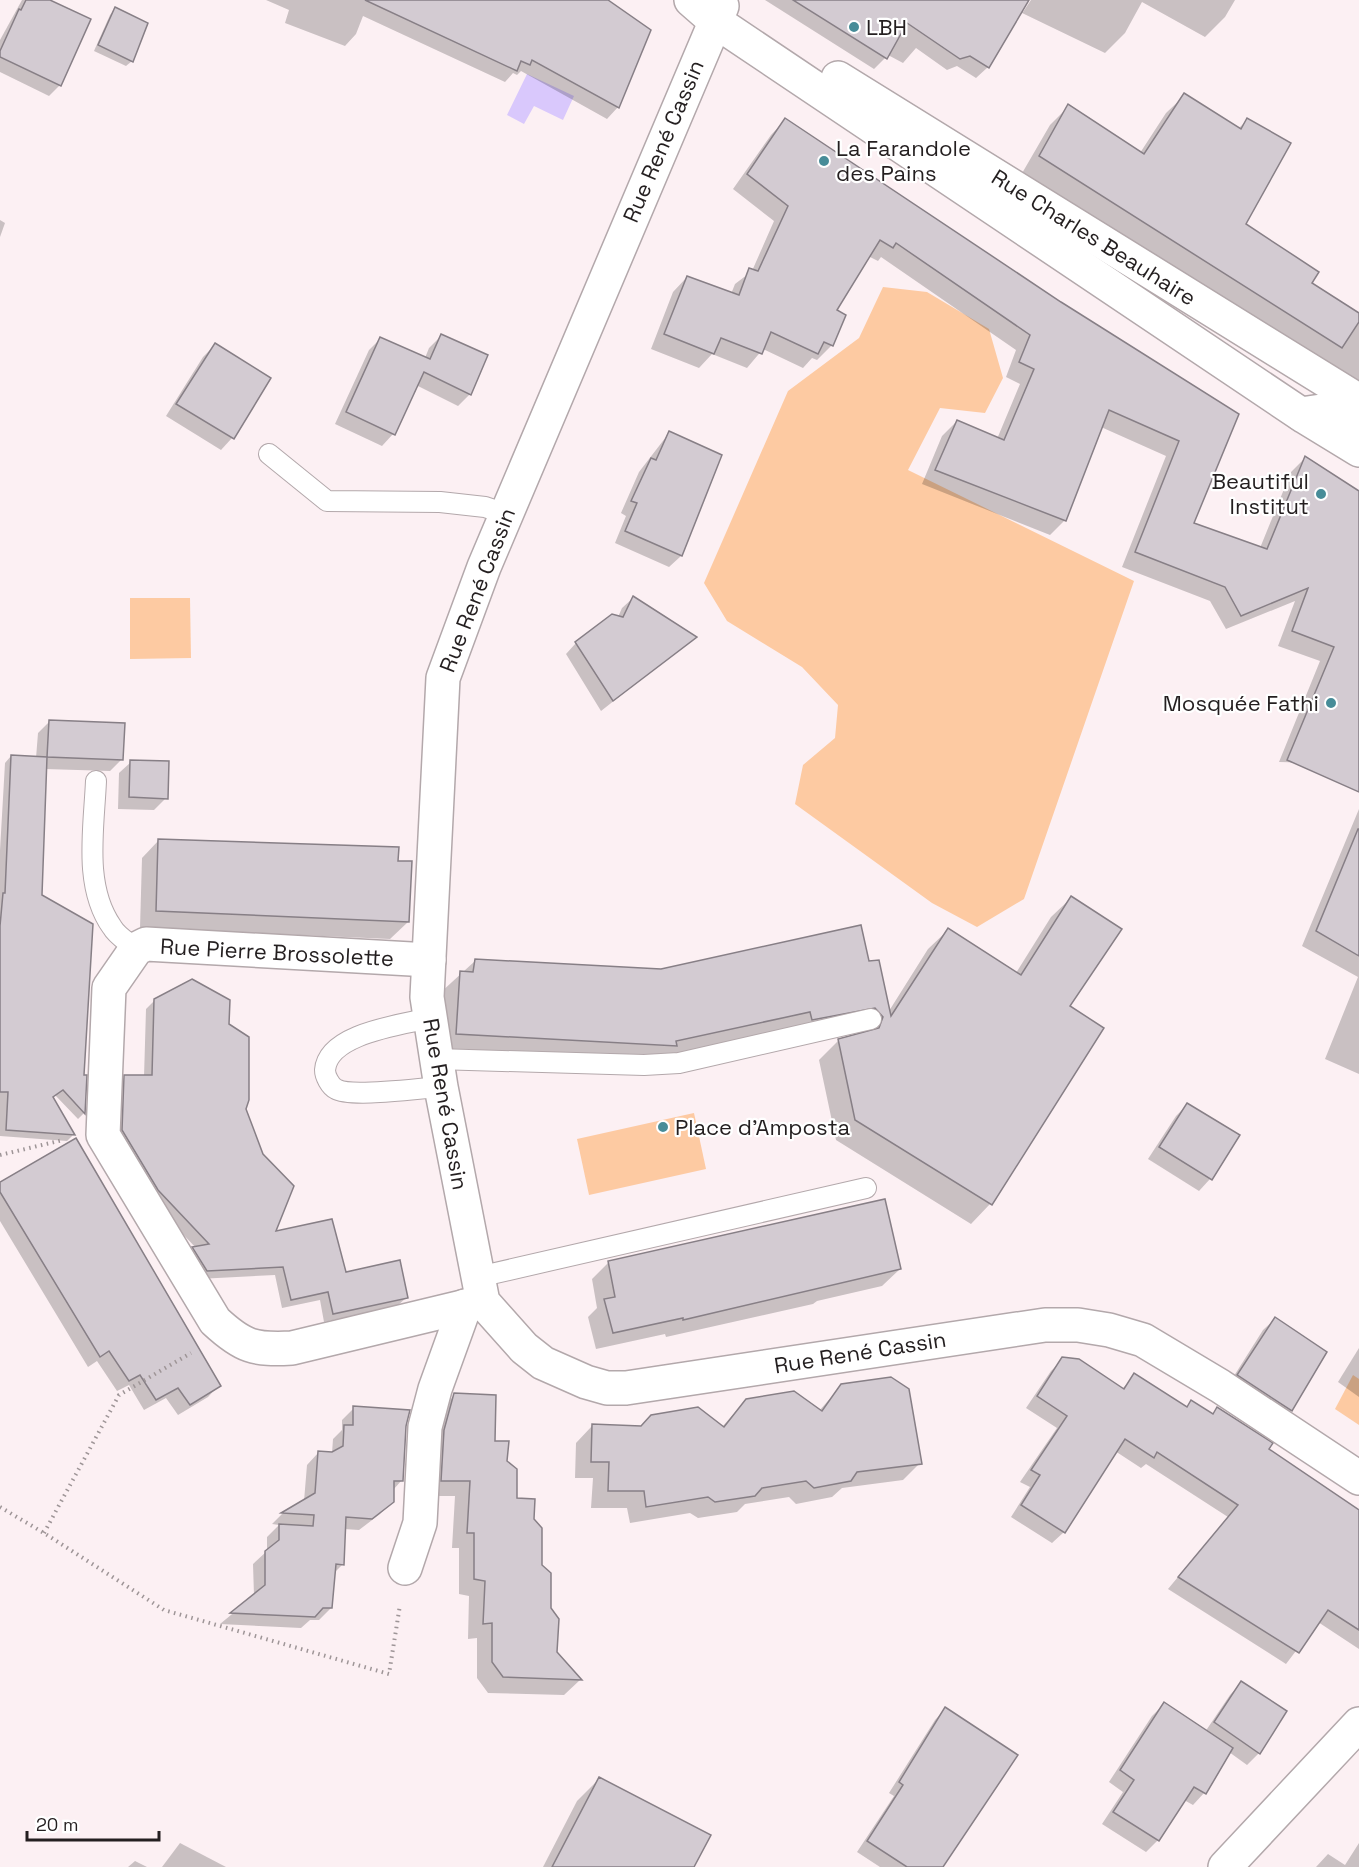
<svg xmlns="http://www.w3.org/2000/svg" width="1359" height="1867" font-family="'Space Grotesk',sans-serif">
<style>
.green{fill:#fdcaa2}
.water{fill:#d9c8fc}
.shadow{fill:#0003}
.building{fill:#d3cbd2;stroke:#877f86;stroke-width:1.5}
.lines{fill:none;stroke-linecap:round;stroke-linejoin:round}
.service-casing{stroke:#b3a8ab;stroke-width:22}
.minor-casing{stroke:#b3a8ab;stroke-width:36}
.secondary-casing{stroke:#b3a8ab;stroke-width:36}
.primary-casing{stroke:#b3a8ab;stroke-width:36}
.path{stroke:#9e9597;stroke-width:4;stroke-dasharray:1.5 4.5;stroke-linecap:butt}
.service{stroke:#fff;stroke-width:20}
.minor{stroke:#fff;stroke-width:33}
.secondary{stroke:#fff;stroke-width:33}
.primary{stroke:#fff;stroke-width:33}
.poi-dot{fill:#478c98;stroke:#fff;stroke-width:2}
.labels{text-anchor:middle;stroke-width:4.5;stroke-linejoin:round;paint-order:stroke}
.poi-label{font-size:22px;fill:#241f20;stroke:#fff;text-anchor:start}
.street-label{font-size:22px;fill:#241f20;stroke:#fff}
</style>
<rect width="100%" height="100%" fill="#fcf0f3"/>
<g class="green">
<polygon points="883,287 927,292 989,329 1003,378 985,413 940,408 908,470 1134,581 1024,899 977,927 932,903 795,804 803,765 835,738 838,705 802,667 727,621 704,583 788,391 859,338"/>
<polygon points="130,598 190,598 191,658 130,659"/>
<polygon points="694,1113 706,1169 589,1195 577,1139"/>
<polygon points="1353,1375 1359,1379 1359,1425 1335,1409"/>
</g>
<polygon class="water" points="527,74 574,96 563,120 534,106 524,124 507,115"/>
<g class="shadow">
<polygon points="22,0 47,0 60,85 49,96 0,72 0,40"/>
<polygon points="266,0 603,0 618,107 607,119 521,71 517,75 513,73 505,82 363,16 356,34 345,46 285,23 289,10"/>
<polygon points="765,0 1002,0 1023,12 1031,0 1235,0 1225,17 1205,37 1142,2 1125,33 1105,53 1020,12 988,67 976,78 957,66 947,70 916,48 903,63 888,55 874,69"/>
<polygon points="115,9 132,61 126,66 94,51 110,15"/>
<polygon points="1185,95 1238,129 1247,120 1244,224 1310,283 1359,314 1359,389 1021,175 1050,125 1069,106 1140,153 1166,113"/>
<polygon points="785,120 1061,303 1237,414 1192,524 1260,548 1291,472 1305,458 1359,492 1359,764 1279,762 1320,661 1278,646 1295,601 1226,629 1210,601 1122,567 1166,456 1101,427 1065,520 1050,535 922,484 942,436 957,421 997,439 1020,384 1006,377 1016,350 881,257 878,261 868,256 835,311 832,345 817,360 812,358 803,368 763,349 747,368 712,354 699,368 651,349 673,292 687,277 731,294 735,284 752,271 774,221 733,189 771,135"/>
<polygon points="0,220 5,223 0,237"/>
<polygon points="441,336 470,394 458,406 416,385 393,434 382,446 335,424 369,350 381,338 425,358 429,348"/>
<polygon points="215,345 269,379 232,438 221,450 166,416 203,357"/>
<polygon points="669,433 720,456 681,556 669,567 615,543 626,516 621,513 639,472"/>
<polygon points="633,598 695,637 601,711 566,654 576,643 618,617 622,608"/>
<polygon points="50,721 122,759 110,771 45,769 41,896 83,1077 85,1077 84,1113 78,1119 55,1095 51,1098 73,1135 67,1141 0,1136 0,850 5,763 11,756 36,758 38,733"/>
<polygon points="131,762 166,798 154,810 118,809 119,773"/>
<polygon points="1359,809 1359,1074 1325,1059 1358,977 1302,946"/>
<polygon points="159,840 397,863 408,922 390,939 140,928 142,858"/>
<polygon points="1071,898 1068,1007 1102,1028 990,1204 971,1224 836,1140 819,1060 839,1040 861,1034 855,1027 661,1059 437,1054 440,993 475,961 661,971 868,963 889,1011 928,949 948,930 1016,973 1051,917"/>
<polygon points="155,1000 227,1025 273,1233 345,1274 406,1298 397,1306 324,1322 320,1300 282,1308 275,1275 198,1279 184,1257 196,1248 150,1199 114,1139 116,1086 125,1077 144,1077 146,1009"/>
<polygon points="1188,1104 1210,1179 1199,1191 1148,1159 1176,1116"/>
<polygon points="0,1183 219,1385 208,1397 178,1415 166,1398 144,1410 129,1385 117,1391 97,1361 88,1367 0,1221"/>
<polygon points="609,1262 900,1269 882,1286 817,1301 813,1304 666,1337 665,1334 596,1349 588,1317 597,1308 592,1279"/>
<polygon points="1275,1319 1325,1352 1291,1410 1279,1422 1227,1387 1263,1330"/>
<polygon points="1359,1348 1359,1397 1338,1382"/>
<polygon points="1063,1359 1122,1389 1135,1375 1185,1408 1191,1402 1211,1415 1217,1409 1267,1450 1359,1559 1359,1649 1318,1622 1286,1664 1168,1589 1228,1517 1146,1464 1141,1468 1115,1451 1064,1532 1052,1543 1011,1517 1030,1487 1020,1482 1057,1428 1026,1408 1051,1371"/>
<polygon points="842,1385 920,1463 903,1480 842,1488 832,1497 796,1504 789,1497 745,1504 737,1512 698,1518 690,1513 630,1523 627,1508 591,1508 593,1478 575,1478 576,1443 592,1426 722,1427 746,1400 819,1411"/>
<polygon points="454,1396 493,1442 506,1462 515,1499 533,1519 556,1653 580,1680 564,1695 488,1693 477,1678 477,1638 468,1639 469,1596 459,1594 459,1548 452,1548 455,1496 426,1496 438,1412"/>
<polygon points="354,1408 405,1426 402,1480 393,1490 392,1501 380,1514 359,1530 344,1529 343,1564 334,1573 331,1608 319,1620 310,1620 301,1628 220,1624 254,1596 253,1564 267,1551 267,1537 279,1525 272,1524 282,1514 304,1501 307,1465 318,1453 332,1453 333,1439 342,1430 342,1420"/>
<polygon points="1241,1683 1259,1753 1247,1765 1229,1752 1204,1793 1193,1805 1184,1800 1158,1840 1146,1852 1102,1824 1123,1792 1109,1782 1152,1716 1164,1704 1205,1732 1230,1695"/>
<polygon points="945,1709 941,1867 880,1867 857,1852 894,1796 889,1793 935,1720"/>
<polygon points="600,1778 693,1867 543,1867 577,1801"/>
<polygon points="180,1843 226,1867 162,1867"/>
<polygon points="1359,1843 1359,1867 1316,1867 1328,1854 1345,1865"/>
<polygon points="135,1861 147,1867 128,1867"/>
</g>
<g class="building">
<polygon points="26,0 50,0 91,19 61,86 0,57 0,51 19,9 21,10"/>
<polygon points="365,0 608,0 651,30 619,108 532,60 530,65 521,61 517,71"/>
<polygon points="793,0 1029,0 989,68 970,56 960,59 907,23 887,59"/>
<polygon points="115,7 148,23 133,62 98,45"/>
<polygon points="1184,93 1241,129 1247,118 1291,143 1246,224 1319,272 1312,283 1359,313 1359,322 1342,348 1039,156 1068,104 1144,154"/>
<polygon points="785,118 1061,302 1239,414 1194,523 1267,549 1305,456 1359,491 1359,792 1287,760 1334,647 1292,631 1308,588 1241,616 1225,587 1135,552 1179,441 1109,410 1066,521 935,470 957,420 1004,440 1034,369 1019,362 1030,335 896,243 893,248 880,240 837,310 846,315 833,346 824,342 818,354 771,332 762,354 721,338 714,354 664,334 687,276 739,295 749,268 758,271 788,206 747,174"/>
<polygon points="441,334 488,355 471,395 424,372 395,435 346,412 380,337 430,359"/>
<polygon points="215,343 271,378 234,439 176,404"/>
<polygon points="669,431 722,455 682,556 625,531 637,503 631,501 651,458 656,460"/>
<polygon points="633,596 697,637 613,701 575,642 612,614 623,617"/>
<polygon points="49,720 125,723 123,760 47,757"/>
<polygon points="11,755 47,757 42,895 93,924 84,1075 87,1075 85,1114 63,1090 53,1097 75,1135 6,1130 8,1092 0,1092 0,926 3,893 5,893"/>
<polygon points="130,760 169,761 168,799 129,797"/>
<polygon points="1358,829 1359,829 1359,956 1316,931"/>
<polygon points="158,839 399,847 398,861 412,861 409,922 156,911"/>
<polygon points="1071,896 1122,929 1070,1006 1104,1028 992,1205 855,1120 838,1039 879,1028 883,1017 875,1008 812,1020 810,1012 676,1041 677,1046 456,1034 460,971 473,972 475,959 661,969 861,925 869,961 879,960 891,1016 948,928 1021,975"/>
<polygon points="192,979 230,1000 229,1024 249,1037 249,1100 246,1109 263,1154 294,1186 276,1231 332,1219 346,1272 400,1260 408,1298 333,1314 328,1292 291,1300 283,1267 207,1271 192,1247 209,1244 158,1190 122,1130 124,1075 152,1075 154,999"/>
<polygon points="1187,1103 1240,1135 1212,1180 1159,1147"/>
<polygon points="76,1138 221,1386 190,1405 178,1388 156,1400 140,1375 129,1381 109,1351 100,1357 0,1192 0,1182"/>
<polygon points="885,1199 901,1269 683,1320 683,1318 613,1333 604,1299 615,1297 608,1261"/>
<polygon points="1275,1317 1327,1352 1292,1411 1237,1375"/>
<polygon points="1062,1357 1079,1359 1124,1389 1134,1373 1187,1407 1191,1400 1213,1414 1217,1407 1273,1443 1269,1449 1359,1510 1359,1630 1328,1610 1299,1653 1178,1577 1238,1505 1157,1452 1154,1458 1125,1439 1065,1533 1021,1505 1040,1475 1031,1470 1067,1416 1037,1396"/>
<polygon points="891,1377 909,1389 922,1464 857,1472 851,1481 814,1488 806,1481 762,1488 755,1496 715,1502 708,1497 646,1507 644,1491 608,1491 609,1462 591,1462 592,1424 641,1426 651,1415 698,1407 724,1427 746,1399 794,1391 822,1411 841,1384"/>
<polygon points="454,1393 496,1395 495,1441 509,1441 507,1461 517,1469 517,1498 535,1499 534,1519 542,1528 542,1565 551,1573 551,1608 559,1619 557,1652 582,1680 503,1677 492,1662 492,1623 483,1624 485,1581 474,1579 474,1533 467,1533 470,1481 441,1481 444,1430"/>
<polygon points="353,1406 410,1410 406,1426 403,1481 394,1481 394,1502 372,1519 346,1517 344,1565 336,1564 332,1608 323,1608 315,1617 230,1613 265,1585 265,1551 279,1540 279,1524 313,1526 314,1515 281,1513 315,1493 318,1451 332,1452 343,1446 344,1425 353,1425"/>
<polygon points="1241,1681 1287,1711 1260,1754 1214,1722"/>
<polygon points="1164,1702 1233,1748 1206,1794 1194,1787 1159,1841 1113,1812 1134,1780 1120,1770"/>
<polygon points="945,1707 1018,1755 943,1867 907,1867 867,1841 903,1785 899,1782"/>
<polygon points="599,1777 711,1835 694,1867 552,1867"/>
</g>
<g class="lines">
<defs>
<g id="service">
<polyline points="269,454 327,501 440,502 485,507 506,514"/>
<path d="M96,781C94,828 83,886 112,927C117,936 128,942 136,949"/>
<path d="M430,1018C402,1025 328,1033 325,1070C325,1076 330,1086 336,1089C351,1098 420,1088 441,1087"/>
<polyline points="436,1059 644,1065 679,1063 871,1019"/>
<polyline points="478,1277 866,1188"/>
</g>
<g id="minor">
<polyline points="722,6 484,567 443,678 427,997 441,1087 483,1302 524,1348 543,1363 586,1382 607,1388 626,1388 1045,1325 1078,1325 1109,1330 1143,1340 1220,1386 1359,1478"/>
<polyline points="1301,414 1328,410 1359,430"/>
<path d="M429,960L146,944L136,949L109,988L103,1135L215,1321C243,1347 254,1350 292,1348L483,1302"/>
<polyline points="405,1568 420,1523 425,1427 435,1389 465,1306"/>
</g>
<polyline id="secondary" points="1225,1867 1359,1724"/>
<g id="primary">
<polyline points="691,0 715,21 1305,417 1359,450"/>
<polyline points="838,78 1359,401"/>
</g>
</defs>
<use href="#service" class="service-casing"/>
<use href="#minor" class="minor-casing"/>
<use href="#secondary" class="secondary-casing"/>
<use href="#primary" class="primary-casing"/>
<g class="path">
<polyline points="0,1155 63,1140"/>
<polyline points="0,1507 44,1533 164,1610 389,1674 400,1605"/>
<polyline points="44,1533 119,1395 191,1353"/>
</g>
<use href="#service" class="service"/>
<use href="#minor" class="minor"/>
<use href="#secondary" class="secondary"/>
<use href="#primary" class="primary"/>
</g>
<g class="poi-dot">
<circle cx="854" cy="27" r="6"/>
<circle cx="824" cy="161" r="6"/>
<circle cx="1321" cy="494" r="6"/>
<circle cx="1331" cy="703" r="6"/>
<circle cx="663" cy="1127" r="6"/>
</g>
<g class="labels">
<g class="poi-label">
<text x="866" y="35">LBH</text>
<text x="836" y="156">La Farandole<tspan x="836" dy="25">des Pains</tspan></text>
<text x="1309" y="489" text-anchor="end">Beautiful<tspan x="1309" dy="25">Institut</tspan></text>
<text x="1319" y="711" text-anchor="end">Mosquée Fathi</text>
<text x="675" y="1135">Place d'Amposta</text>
</g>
<g class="street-label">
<text transform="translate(663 141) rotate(-67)" y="8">Rue René Cassin</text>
<text transform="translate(1094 237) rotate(32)" y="8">Rue Charles Beauhaire</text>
<text transform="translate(477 590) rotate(-69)" y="8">Rue René Cassin</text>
<text transform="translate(277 952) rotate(3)" y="8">Rue Pierre Brossolette</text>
<text transform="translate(446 1104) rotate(80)" y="8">Rue René Cassin</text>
<text transform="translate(860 1352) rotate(-9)" y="8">Rue René Cassin</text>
</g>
</g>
<path d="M27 1831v9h132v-9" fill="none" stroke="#241f20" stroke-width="3"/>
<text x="36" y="1831" font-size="18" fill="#241f20" stroke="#ffffff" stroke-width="4.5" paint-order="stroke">20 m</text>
</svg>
